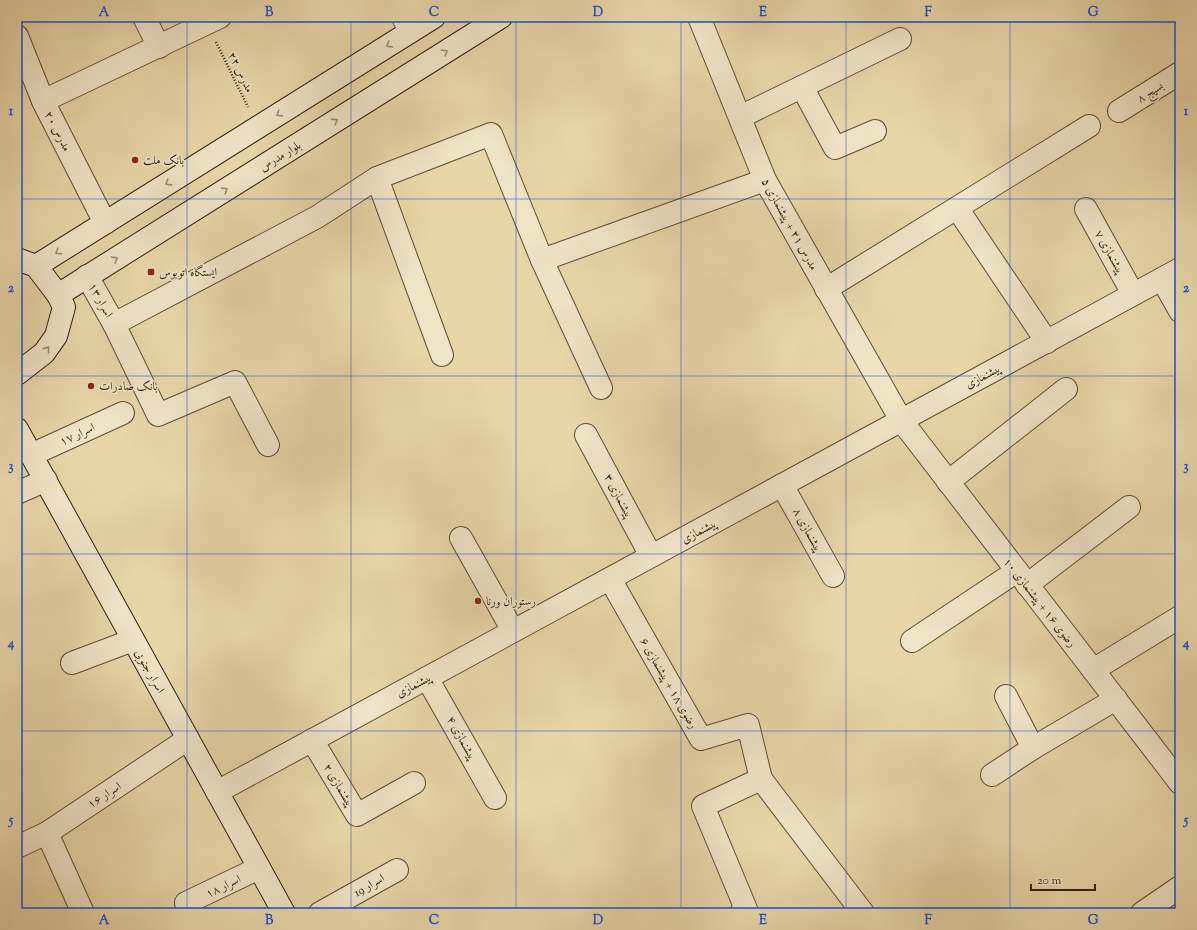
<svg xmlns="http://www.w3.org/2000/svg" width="1197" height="930" font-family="'Sorts Mill Goudy',Amiri,serif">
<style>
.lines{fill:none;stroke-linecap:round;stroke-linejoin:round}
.minor-casing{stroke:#5e4d32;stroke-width:24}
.tertiary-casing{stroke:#5e4d32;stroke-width:24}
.secondary-casing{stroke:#301f0a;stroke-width:24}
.path{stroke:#301f0a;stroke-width:2.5;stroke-dasharray:1 2;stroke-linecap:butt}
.minor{stroke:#f0e4c7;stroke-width:22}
.tertiary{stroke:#f0e4c7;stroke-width:22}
.secondary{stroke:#f0e4c7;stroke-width:22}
.oneway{stroke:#9a8b72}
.grid{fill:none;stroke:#1d4ed8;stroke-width:1;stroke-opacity:0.55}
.poi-dot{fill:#8f2418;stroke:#f0e4c7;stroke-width:1.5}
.labels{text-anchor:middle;stroke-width:3;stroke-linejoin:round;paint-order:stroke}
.street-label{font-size:12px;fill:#301f0a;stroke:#f0e4c7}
.poi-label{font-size:12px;fill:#301f0a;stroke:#f0e4c7;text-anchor:start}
.neatline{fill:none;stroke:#1d4ed8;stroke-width:1.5}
.grid-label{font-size:13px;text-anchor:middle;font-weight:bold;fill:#1d4ed8}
</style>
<rect width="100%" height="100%" fill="#e8d6a9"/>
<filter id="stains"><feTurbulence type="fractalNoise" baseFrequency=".005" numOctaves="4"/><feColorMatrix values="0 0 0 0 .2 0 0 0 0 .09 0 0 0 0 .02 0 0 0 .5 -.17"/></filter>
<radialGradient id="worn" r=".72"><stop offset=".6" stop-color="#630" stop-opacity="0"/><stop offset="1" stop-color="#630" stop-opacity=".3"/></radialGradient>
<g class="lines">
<defs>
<g id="minor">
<polyline points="144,17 159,47"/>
<polyline points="403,17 410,32"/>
<polyline points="699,17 765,180 901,420 1180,783"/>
<polyline points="17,36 43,101 105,223"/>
<polyline points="802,87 835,148 875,131"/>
<polyline points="43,101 220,17"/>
<polyline points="1119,111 1180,73"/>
<polyline points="740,117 900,39"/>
<polyline points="957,208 1047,342"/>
<polyline points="1086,209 1133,294"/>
<polyline points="542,260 601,388"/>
<polyline points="87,276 114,324"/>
<polyline points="1162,279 1180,311"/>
<polyline points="826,289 1089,126"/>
<polyline points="442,355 377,178 491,134 542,260 765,180"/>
<polyline points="586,435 651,556"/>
<polyline points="268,445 235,382 158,415 114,324 317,217 377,178"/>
<polyline points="31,455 123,413"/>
<polyline points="948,482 1066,389"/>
<polyline points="782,485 833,576"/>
<polyline points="17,493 46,480"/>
<polyline points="461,538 513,631"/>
<polyline points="610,579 701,739 748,725 761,779 863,913"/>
<polyline points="1027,585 1129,507"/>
<polyline points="912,641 1017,571"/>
<polyline points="72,663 133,640"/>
<polyline points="1093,670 1180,617"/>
<polyline points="427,678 495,798"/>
<polyline points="1006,696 1033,748"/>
<polyline points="312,740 357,815 414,783"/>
<polyline points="992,775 1033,748 1116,699"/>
<polyline points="217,792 1180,269"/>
<polyline points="47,833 83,913"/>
<polyline points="17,847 47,833 188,739"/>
<polyline points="186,903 259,868"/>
<polyline points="320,913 397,870"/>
<polyline points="741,913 746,909 703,806 761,779"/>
</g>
<polyline id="tertiary" points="1142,913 1180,887"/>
<g id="secondary">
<polyline points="17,259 36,266 58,295 64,307 56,336 44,353 17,374"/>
<polyline points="36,266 434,17"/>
<polyline points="58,295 501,17"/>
<polyline points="17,429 284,913"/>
</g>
</defs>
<use href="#minor" class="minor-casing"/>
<use href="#tertiary" class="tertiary-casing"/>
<use href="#secondary" class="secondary-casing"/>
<polyline class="path" points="216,42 248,107"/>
<use href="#minor" class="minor"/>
<use href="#tertiary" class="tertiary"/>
<use href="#secondary" class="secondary"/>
</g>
<defs><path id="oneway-chevron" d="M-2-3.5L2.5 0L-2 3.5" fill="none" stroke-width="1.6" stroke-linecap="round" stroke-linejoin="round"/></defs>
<g class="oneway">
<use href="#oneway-chevron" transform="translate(389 45) rotate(148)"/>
<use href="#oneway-chevron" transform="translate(445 52) rotate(-32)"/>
<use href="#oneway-chevron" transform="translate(279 114) rotate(148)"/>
<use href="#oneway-chevron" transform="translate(335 121) rotate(-32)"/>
<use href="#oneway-chevron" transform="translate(168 183) rotate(148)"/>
<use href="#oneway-chevron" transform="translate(225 190) rotate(-32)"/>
<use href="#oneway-chevron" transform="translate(58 252) rotate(148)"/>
<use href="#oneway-chevron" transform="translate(115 259) rotate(-32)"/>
<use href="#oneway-chevron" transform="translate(47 349) rotate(-52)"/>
</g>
<path class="grid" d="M187,17V913M351,17V913M516,17V913M681,17V913M846,17V913M1010,17V913M17,199H1180M17,376H1180M17,554H1180M17,731H1180"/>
<g class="poi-dot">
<circle cx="135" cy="160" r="4"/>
<rect x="147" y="268" width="8" height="8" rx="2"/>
<circle cx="91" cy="386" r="4"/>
<circle cx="478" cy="601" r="4"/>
</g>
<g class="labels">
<g class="street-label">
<text transform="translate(241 72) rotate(64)" y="4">مدرس ۲۲</text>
<text transform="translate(1150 92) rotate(-32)" y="4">بسیج ۸</text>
<text transform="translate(58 131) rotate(63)" y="4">مدرس ۲۰</text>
<text transform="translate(280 156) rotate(-32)" y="4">بلوار مدرس</text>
<text transform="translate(790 224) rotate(61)" y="4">مدرس ۲۱ + پیشنمازی ۵</text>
<text transform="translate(1110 252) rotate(61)" y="4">پیشنمازی ۷</text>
<text transform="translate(101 300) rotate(61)" y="4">اسرار ۱۳</text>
<text transform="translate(983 376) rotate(-28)" y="4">پیشنمازی</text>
<text transform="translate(77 434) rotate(-25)" y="4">اسرار ۱۷</text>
<text transform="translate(619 496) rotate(62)" y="4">پیشنمازی ۳</text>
<text transform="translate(808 530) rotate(61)" y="4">پیشنمازی ۸</text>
<text transform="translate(699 531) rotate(-28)" y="4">پیشنمازی</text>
<text transform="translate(1040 602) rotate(52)" y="4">رضوی ۱۶ + پیشنمازی ۱۰</text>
<text transform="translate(150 671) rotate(61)" y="4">اسرار جنوبی</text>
<text transform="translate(669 683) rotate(60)" y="4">رضوی ۱۸ + پیشنمازی ۶</text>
<text transform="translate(414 685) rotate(-28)" y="4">پیشنمازی</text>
<text transform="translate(462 738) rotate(61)" y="4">پیشنمازی ۴</text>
<text transform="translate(339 785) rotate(59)" y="4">پیشنمازی ۲</text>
<text transform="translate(104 795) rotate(-33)" y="4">اسرار ۱۶</text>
<text transform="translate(369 885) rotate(-30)" y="4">اسرار 19</text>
<text transform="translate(223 886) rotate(-26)" y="4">اسرار ۱۸</text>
</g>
<g class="poi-label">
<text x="143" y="164">بانک ملت</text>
<text x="159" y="276">ایستگاه اتوبوس</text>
<text x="99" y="390">بانک صادرات</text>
<text x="486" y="605">رستوران ورنا</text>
</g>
</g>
<rect width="1197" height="930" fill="none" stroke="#e8d6a9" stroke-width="44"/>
<path d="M1031 884v6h64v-6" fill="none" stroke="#301f0a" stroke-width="2"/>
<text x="1037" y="884" font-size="12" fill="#301f0a" stroke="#f0e4c7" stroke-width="3" paint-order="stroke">20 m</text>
<rect x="22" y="22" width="1153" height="886" class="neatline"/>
<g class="grid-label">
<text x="104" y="16">A</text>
<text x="269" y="16">B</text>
<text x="434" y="16">C</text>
<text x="598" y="16">D</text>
<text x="763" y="16">E</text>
<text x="928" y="16">F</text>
<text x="1093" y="16">G</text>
<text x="11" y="115">1</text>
<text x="1186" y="115">1</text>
<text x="11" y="292">2</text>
<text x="1186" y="292">2</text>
<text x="11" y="470">3</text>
<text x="1186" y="470">3</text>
<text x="11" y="647">4</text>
<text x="1186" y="647">4</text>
<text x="11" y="824">5</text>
<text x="1186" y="824">5</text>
<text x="104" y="924">A</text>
<text x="269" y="924">B</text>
<text x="434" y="924">C</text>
<text x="598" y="924">D</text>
<text x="763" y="924">E</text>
<text x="928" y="924">F</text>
<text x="1093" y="924">G</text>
</g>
<rect width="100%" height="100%" filter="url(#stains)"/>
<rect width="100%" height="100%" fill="url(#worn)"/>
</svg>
